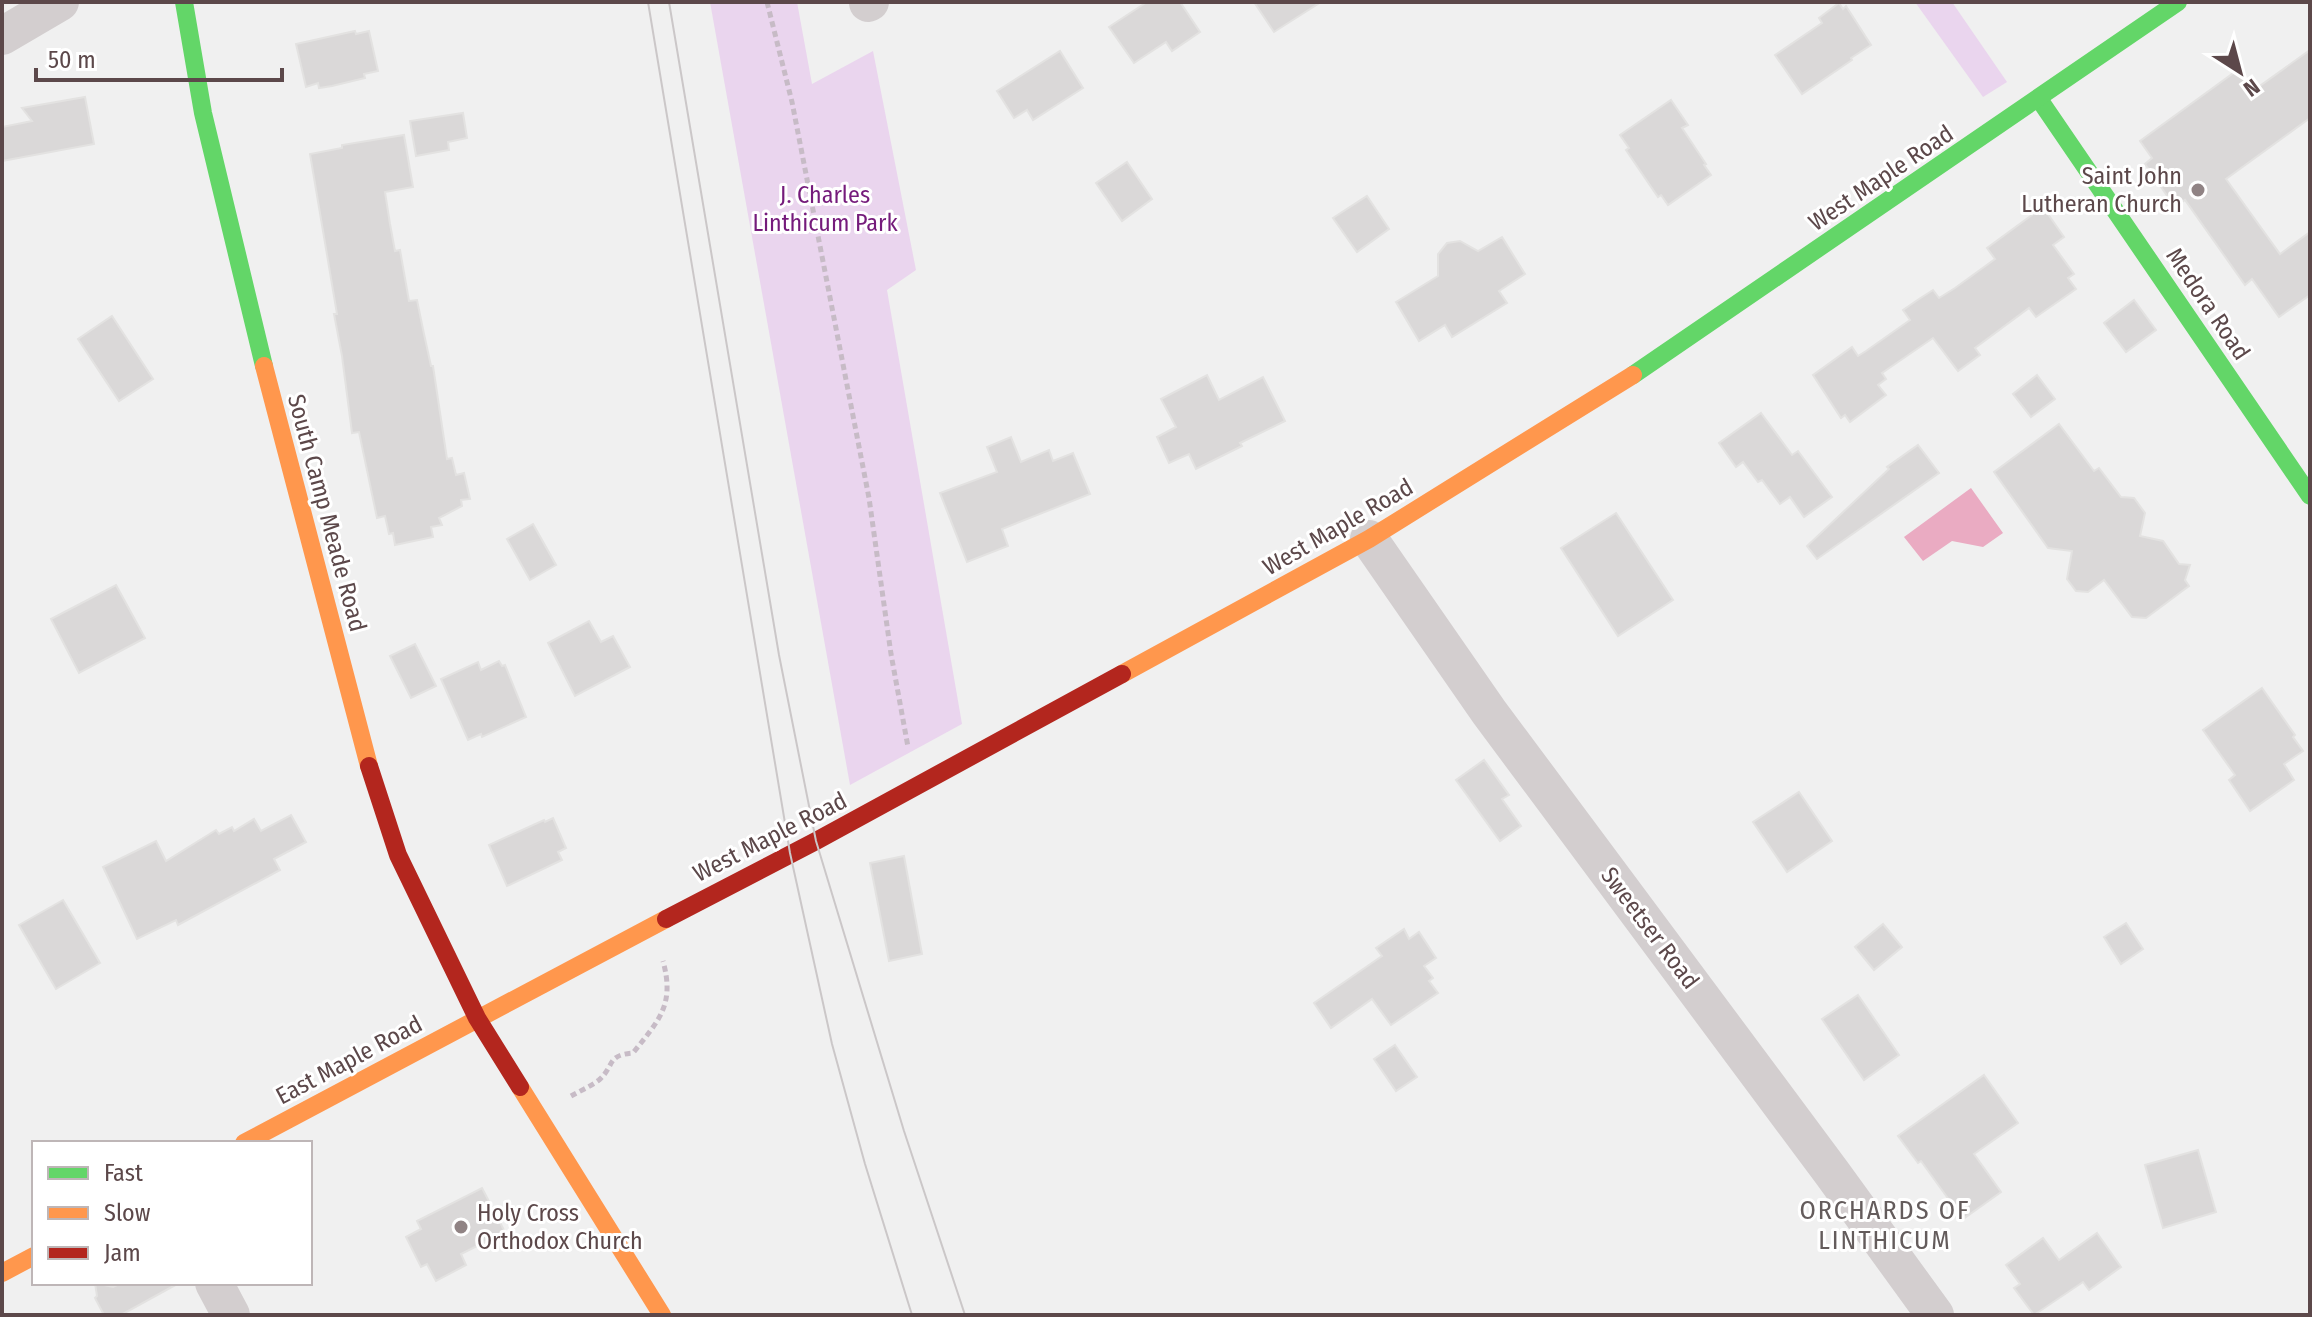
<svg xmlns="http://www.w3.org/2000/svg" width="2312" height="1317" font-family="'Fira Sans Condensed',sans-serif">
<style>
.green{fill:#ead5ee}
.water{fill:#eaabc2}
.building{fill:#dad8d8;stroke:#e3e2e1;stroke-width:2}
.lines{fill:none;stroke-linecap:round;stroke-linejoin:round}
.path{stroke:#c7bbc6;stroke-width:5;stroke-dasharray:6 4;stroke-linecap:butt}
.street{stroke:#d3cecf;stroke-width:38}
.fast{stroke:#63d668;stroke-width:18}
.slow{stroke:#ff974d;stroke-width:18}
.jam{stroke:#b3261e;stroke-width:18}
.tram{stroke:#cbc7c8;stroke-width:2}
.poi-dot{fill:#908384;stroke:#fff;stroke-width:3}
.labels{text-anchor:middle;stroke-width:6;stroke-linejoin:round;paint-order:stroke}
.poi-label{font-size:24px;fill:#5c484a;stroke:#fff;text-anchor:end}
.street-label{font-size:24px;fill:#5c484a;stroke:#fff}
.park-label{font-size:24px;fill:#751b7b;stroke:#fff}
.neighbourhood-label{font-size:26px;letter-spacing:2px;fill:#645c5c;stroke:#fff}
</style>
<rect width="100%" height="100%" fill="#f0f0f0"/>
<g class="green">
<polygon points="710,2 797,2 812,84 873,51 916,270 887,290 962,724 850,785"/>
<polygon points="1915,2 1952,2 2007,82 1983,97"/>
</g>
<polygon class="water" points="1971,488 2003,533 1983,547 1952,541 1923,561 1904,537"/>
<g class="building">
<polygon points="1147,2 1180,2 1200,32 1172,51 1166,42 1134,63 1109,27"/>
<polygon points="1254,2 1321,2 1274,32"/>
<polygon points="1839,3 1843,9 1846,6 1871,45 1851,58 1852,60 1802,94 1775,55 1822,23 1819,18"/>
<polygon points="355,31 356,34 369,31 378,71 364,74 365,78 332,86 319,88 318,83 306,87 296,44"/>
<polygon points="2310,50 2310,118 2226,179 2280,254 2310,232 2310,295 2279,317 2252,279 2245,285 2185,200 2175,207 2145,164 2152,158 2140,141 2239,69 2254,90"/>
<polygon points="1060,51 1083,88 1033,120 1027,110 1014,118 997,91"/>
<polygon points="85,97 94,144 2,161 2,127 32,121 22,108"/>
<polygon points="1671,100 1688,125 1682,128 1706,164 1704,165 1711,175 1668,205 1661,195 1658,197 1626,150 1629,148 1620,135"/>
<polygon points="463,113 467,138 448,142 449,150 416,156 410,121"/>
<polygon points="404,135 413,187 385,192 390,224 395,251 400,250 409,301 417,300 424,334 431,366 433,366 447,459 452,458 456,475 464,473 470,499 461,500 462,506 439,518 442,525 431,527 433,537 395,545 393,533 389,534 385,516 377,518 359,432 352,433 342,356 334,314 337,314 310,154 342,148 342,145"/>
<polygon points="1127,162 1152,199 1122,221 1096,183"/>
<polygon points="1367,196 1389,229 1357,252 1333,218"/>
<polygon points="2043,207 2064,237 2053,245 2074,274 2068,278 2076,289 2036,317 2029,308 1975,348 1980,355 1958,371 1933,338 1882,373 1886,379 1878,385 1886,395 1850,422 1845,415 1841,418 1813,375 1852,347 1858,356 1866,351 1910,320 1903,310 1919,299 1933,290 1939,298 1955,288 1995,259 1987,248"/>
<polygon points="1502,237 1525,274 1499,291 1507,303 1452,337 1445,325 1419,341 1396,302 1438,276 1438,254 1447,243 1460,241 1478,251"/>
<polygon points="2134,300 2156,330 2126,352 2104,323"/>
<polygon points="112,316 153,379 119,401 78,339"/>
<polygon points="1207,375 1219,400 1263,377 1285,421 1240,443 1242,446 1196,469 1189,454 1169,463 1157,437 1176,427 1161,399"/>
<polygon points="2037,375 2055,399 2031,417 2013,394"/>
<polygon points="1761,413 1792,455 1798,451 1832,497 1804,517 1790,497 1780,504 1762,480 1758,482 1743,462 1736,467 1719,443"/>
<polygon points="2059,424 2094,471 2099,468 2121,497 2134,498 2145,513 2140,536 2163,541 2179,564 2190,565 2185,580 2189,586 2146,618 2132,617 2104,580 2088,592 2076,591 2067,579 2072,551 2048,548 1994,472"/>
<polygon points="1011,437 1021,462 1049,450 1053,461 1073,453 1090,494 1002,529 1008,546 967,562 940,493 997,472 987,447"/>
<polygon points="1918,445 1939,473 1817,559 1807,546 1889,469 1887,467"/>
<polygon points="1616,513 1673,600 1618,636 1561,548"/>
<polygon points="533,524 556,565 530,580 507,539"/>
<polygon points="116,585 145,638 79,673 51,619"/>
<polygon points="589,621 601,642 613,636 630,667 575,696 548,643"/>
<polygon points="415,644 436,686 411,698 390,656"/>
<polygon points="499,661 502,666 505,665 526,717 482,737 481,734 468,740 441,679 478,662 481,670"/>
<polygon points="2262,688 2295,735 2293,737 2303,751 2284,764 2294,780 2250,811 2229,780 2235,775 2203,730"/>
<polygon points="1484,760 1509,795 1502,799 1521,826 1500,841 1456,780"/>
<polygon points="1799,792 1832,841 1787,872 1753,822"/>
<polygon points="291,815 306,842 274,859 280,870 178,925 176,920 137,939 103,867 156,841 166,861 216,830 219,834 232,827 234,831 254,819 261,831"/>
<polygon points="553,818 566,848 558,852 562,860 507,886 489,845 544,820 545,822"/>
<polygon points="904,856 922,954 889,961 870,863"/>
<polygon points="63,900 100,963 56,989 19,925"/>
<polygon points="2126,923 2143,949 2121,964 2104,937"/>
<polygon points="1883,924 1902,947 1874,970 1855,947"/>
<polygon points="1404,929 1409,939 1419,932 1436,958 1424,966 1433,978 1429,981 1438,993 1391,1025 1372,999 1331,1028 1314,1003 1382,956 1376,948"/>
<polygon points="1858,995 1899,1055 1864,1080 1822,1019"/>
<polygon points="1395,1045 1417,1077 1396,1091 1374,1059"/>
<polygon points="1984,1075 2018,1123 1974,1154 2001,1192 1963,1219 1921,1161 1918,1163 1898,1136"/>
<polygon points="2198,1150 2216,1212 2163,1228 2145,1165"/>
<polygon points="482,1188 505,1232 461,1254 466,1265 436,1281 427,1264 421,1267 406,1237 421,1229 417,1221"/>
<polygon points="2097,1233 2121,1267 2089,1290 2083,1282 2034,1315 2014,1288 2020,1284 2006,1265 2043,1238 2059,1260"/>
<polygon points="95,1283 113,1287 121,1283 179,1283 121,1315 104,1315 95,1298 97,1296"/>
</g>
<g class="lines">
<g class="path">
<polyline points="767,2 792,102 869,498 891,654 908,747"/>
<path d="M571,1096C580,1091 591,1086 599,1080C615,1066 606,1055 633,1053C659,1020 675,1005 663,961"/>
</g>
<g class="street">
<polyline points="868,3 870,2"/>
<polyline points="2,36 60,2"/>
<polyline points="1369,539 1489,712 1832,1173 1935,1315"/>
<polyline points="214,1283 231,1315"/>
</g>
<g class="fast">
<polyline points="184,2 203,113 264,366"/>
<polyline points="2039,99 2310,496"/>
<polyline points="1633,375 2178,2"/>
</g>
<g class="slow">
<polyline points="264,366 369,766"/>
<polyline points="1122,674 1369,539 1633,375"/>
<polyline points="520,1087 662,1315"/>
<polyline points="244,1143 666,919"/>
<polyline points="2,1273 34,1256"/>
</g>
<g class="jam">
<polyline points="369,766 398,855 477,1018 520,1087"/>
<polyline points="666,919 816,841 1122,674"/>
</g>
<g class="tram">
<polyline points="648,2 790,853 832,1044 865,1164 912,1315"/>
<polyline points="669,2 779,655 816,841 904,1131 965,1315"/>
</g>
</g>
<g class="poi-dot">
<circle cx="2198" cy="190" r="8"/>
<circle cx="461" cy="1227" r="8"/>
</g>
<g class="labels">
<g class="poi-label">
<text x="2182" y="184">Saint John<tspan x="2182" dy="28">Lutheran Church</tspan></text>
<text x="477" y="1221" text-anchor="start">Holy Cross<tspan x="477" dy="28">Orthodox Church</tspan></text>
</g>
<g class="street-label">
<text transform="translate(1881 178) rotate(-34)" y="8">West Maple Road</text>
<text transform="translate(2208 304) rotate(56)" y="8">Medora Road</text>
<text transform="translate(327 513) rotate(75)" y="8">South Camp Meade Road</text>
<text transform="translate(1338 527) rotate(-30)" y="8">West Maple Road</text>
<text transform="translate(770 837) rotate(-27)" y="8">West Maple Road</text>
<text transform="translate(1650 928) rotate(53)" y="8">Sweetser Road</text>
<text transform="translate(349 1060) rotate(-28)" y="8">East Maple Road</text>
</g>
<g class="park-label">
<text x="825" y="203">J. Charles<tspan x="825" dy="28">Linthicum Park</tspan></text>
</g>
<g class="neighbourhood-label">
<text x="1885" y="1219">ORCHARDS OF<tspan x="1885" dy="30">LINTHICUM</tspan></text>
</g>
</g>
<rect width="2312" height="1317" fill="none" stroke="#5c484a" stroke-width="8"/>
<rect x="32" y="1141" width="280" height="144" fill="#ffffff" stroke="#beb6b7" stroke-width="2"/>
<rect x="48" y="1167" width="40" height="12" fill="#63d668" stroke="#beb6b7" stroke-width="2"/>
<text x="104" y="1181" font-size="24" fill="#5c484a">Fast</text>
<rect x="48" y="1207" width="40" height="12" fill="#ff974d" stroke="#beb6b7" stroke-width="2"/>
<text x="104" y="1221" font-size="24" fill="#5c484a">Slow</text>
<rect x="48" y="1247" width="40" height="12" fill="#b3261e" stroke="#beb6b7" stroke-width="2"/>
<text x="104" y="1261" font-size="24" fill="#5c484a">Jam</text>
<g transform="translate(2240 72) rotate(144)" stroke="#ffffff" stroke-width="6" paint-order="stroke">
<path d="M0-6L14 30L0 20L-14 30Z" fill="#5c484a"/>
<text y="-12" font-size="22" font-weight="bold" text-anchor="middle" fill="#5c484a">N</text>
</g>
<path d="M36 68v12h246v-12" fill="none" stroke="#5c484a" stroke-width="4"/>
<text x="48" y="68" font-size="24" fill="#5c484a" stroke="#ffffff" stroke-width="6" paint-order="stroke">50 m</text>
</svg>
